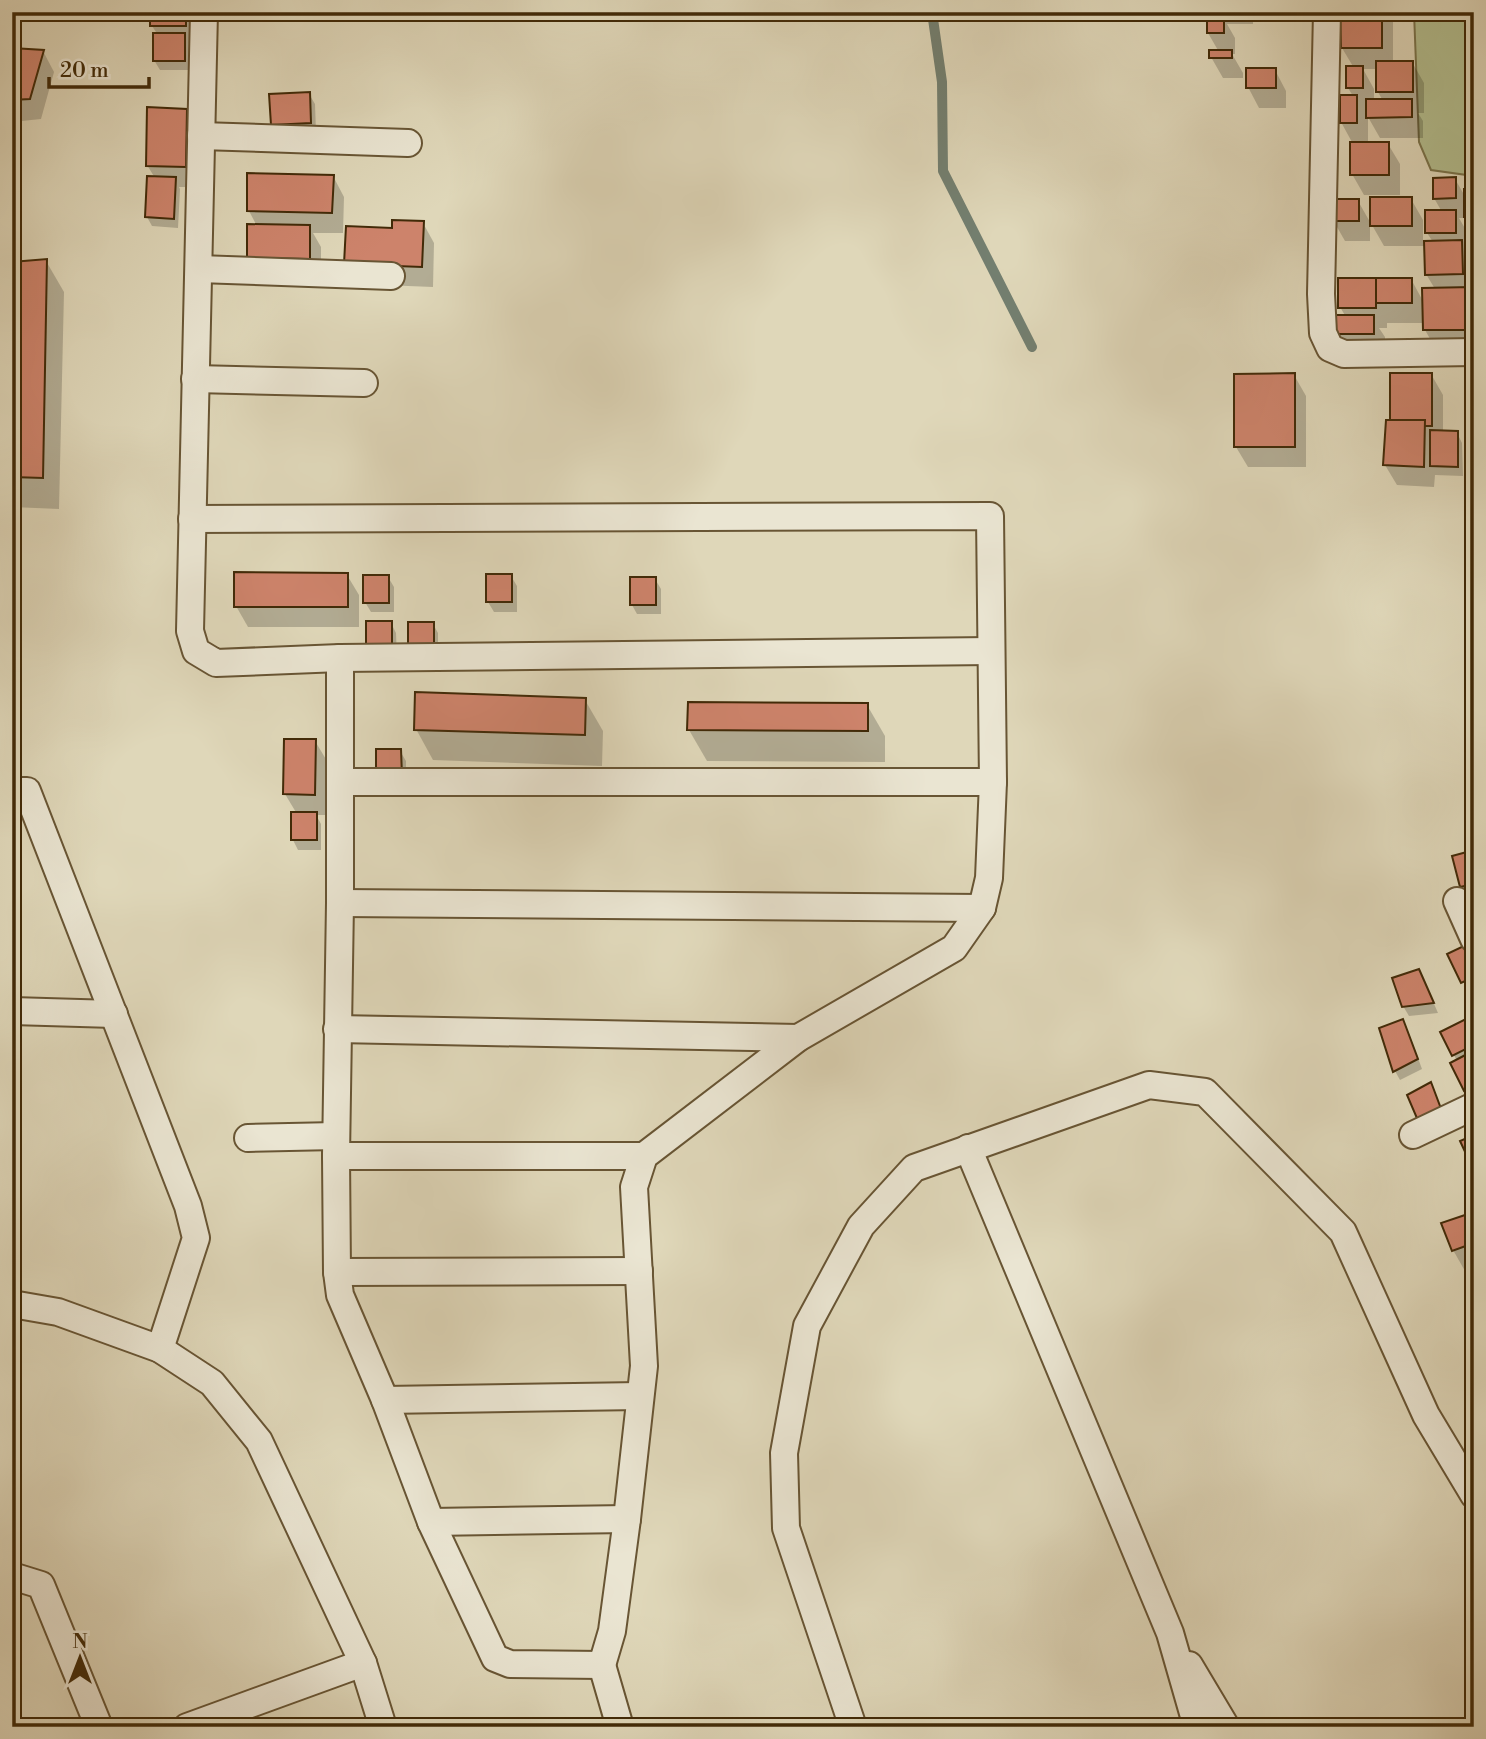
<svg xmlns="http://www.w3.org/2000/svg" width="1486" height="1739" font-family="'Libre Bodoni',serif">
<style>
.grass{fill:#b3be8f;stroke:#7a744c;stroke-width:2}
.shadow{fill:#0003;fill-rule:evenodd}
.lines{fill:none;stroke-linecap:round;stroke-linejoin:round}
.stream{stroke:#737f70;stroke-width:10}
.building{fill:#cd836b;stroke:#412a08;stroke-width:2}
.street-casing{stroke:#685534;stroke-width:30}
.street{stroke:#eae5d2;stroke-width:26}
</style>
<rect width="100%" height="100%" fill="#dfd7b9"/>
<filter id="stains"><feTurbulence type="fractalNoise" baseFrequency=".00286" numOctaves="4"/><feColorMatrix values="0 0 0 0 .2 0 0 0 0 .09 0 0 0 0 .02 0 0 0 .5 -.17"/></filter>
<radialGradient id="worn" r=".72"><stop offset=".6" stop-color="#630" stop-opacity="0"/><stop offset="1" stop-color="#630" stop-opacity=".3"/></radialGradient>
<polygon class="grass" points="1414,12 1474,12 1474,176 1431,170 1419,142"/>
<g class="shadow">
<polygon points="152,12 197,12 197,46 189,46 190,70 160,70 154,60 158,35 152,26"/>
<polygon points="1224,12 1253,12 1253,24 1227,24 1235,38 1235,54 1232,54 1243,73 1243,78 1223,78 1211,57 1219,52 1208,33 1208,17 1227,17"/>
<path d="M1342,12H1387L1393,21V62H1412L1424,83V113H1418L1423,121V138H1380L1368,117V144H1388L1400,164V195H1364L1352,174L1353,144L1341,122L1353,96L1348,88V68H1354L1342,48ZM1363,69H1378V92L1383,101H1374V89Z"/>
<polygon points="12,50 43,51 54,72 41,119 12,122"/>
<polygon points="1275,70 1286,91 1286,108 1259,108 1248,87"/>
<polygon points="309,94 315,104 316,132 278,134 272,124"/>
<polygon points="186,110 198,131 197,187 179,187 180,189 178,228 152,226 147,217 155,178 147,165"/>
<polygon points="333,176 344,197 343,233 313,233 321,247 321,279 261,278 257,226 249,211"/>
<polygon points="1455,179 1466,198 1474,191 1474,230 1467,218 1459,218 1467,232 1467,252 1473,263 1474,350 1437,351 1425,330 1425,323 1387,323 1387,328 1379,328 1385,337 1385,354 1349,354 1337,333 1346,317 1340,307 1411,279 1424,303 1435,289 1426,274 1426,246 1384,246 1372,225 1411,199 1423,220 1423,243 1433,242 1427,233 1442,212 1434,198"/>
<polygon points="1358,201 1370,222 1370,241 1345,241 1333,220"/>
<polygon points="423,223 434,243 433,287 358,284 393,230"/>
<polygon points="46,261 64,292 59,509 12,507 12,264"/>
<polygon points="1431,374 1443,395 1443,432 1457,433 1462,443 1463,476 1435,475 1434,487 1397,485 1385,465 1392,422"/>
<polygon points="1294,375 1306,396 1306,467 1248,467 1236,447"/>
<polygon points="347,575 359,595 359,627 248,627 236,606"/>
<polygon points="511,576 517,586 517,612 494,612 488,602"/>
<polygon points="388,577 394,587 394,612 371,612 365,602"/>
<polygon points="655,579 661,589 661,614 637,614 632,605"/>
<polygon points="391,623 396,633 397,658 374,658"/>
<polygon points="433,624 438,633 438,658 415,658"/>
<polygon points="585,700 603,731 602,766 433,760 416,729"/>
<polygon points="867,705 885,736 885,762 707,761 689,730"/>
<polygon points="315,741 327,761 326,815 316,815 321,824 321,850 298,850 293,840 297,814 285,794"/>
<polygon points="400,751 406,761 406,786 383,786"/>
<polygon points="1474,852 1474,907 1473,907 1461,886"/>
<polygon points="1474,952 1474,989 1469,992 1449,955"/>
<polygon points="1424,981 1438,1013 1409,1016 1403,1006"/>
<polygon points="1474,1017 1474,1104 1452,1064 1457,1061 1442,1032"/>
<polygon points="1402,1021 1408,1031 1422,1069 1400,1080 1395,1071"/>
<polygon points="1474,1214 1474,1268 1465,1271 1453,1250"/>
</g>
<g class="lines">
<polyline class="stream" points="932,12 942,82 943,171 1032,347"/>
</g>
<g class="building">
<rect x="150" y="12" width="36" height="14"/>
<polygon points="1340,12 1382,12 1382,48 1341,48"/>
<rect x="1207" y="16" width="17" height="17"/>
<rect x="153" y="33" width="32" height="28"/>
<polygon points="12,48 44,50 30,99 12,100"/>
<rect x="1209" y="50" width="23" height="8"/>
<rect x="1376" y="61" width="37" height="31"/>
<rect x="1346" y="66" width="17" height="22"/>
<rect x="1246" y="68" width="30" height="20"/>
<polygon points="310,92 311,123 271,125 269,94"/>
<rect x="1340" y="95" width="17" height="28"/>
<polygon points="1366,99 1412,99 1412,117 1366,118"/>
<polygon points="147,107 187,109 186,167 146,166"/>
<rect x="1350" y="142" width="39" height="33"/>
<polygon points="247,173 334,175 332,213 247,211"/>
<polygon points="147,176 176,177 174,219 145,217"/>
<polygon points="1456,177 1456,198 1433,199 1433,178"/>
<rect x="1464" y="189" width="10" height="28"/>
<rect x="1370" y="197" width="42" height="29"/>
<rect x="1331" y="199" width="28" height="22"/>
<rect x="1425" y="210" width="31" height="23"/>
<polygon points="392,220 424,221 422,267 344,264 346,226 392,228"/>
<polygon points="247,224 310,225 310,259 247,258"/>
<polygon points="1462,240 1463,274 1425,275 1424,241"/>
<polygon points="47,259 43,478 12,477 12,262"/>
<rect x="1338" y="278" width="38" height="30"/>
<rect x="1376" y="278" width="36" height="25"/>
<polygon points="1472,287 1473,330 1423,330 1422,288"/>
<rect x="1335" y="315" width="39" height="19"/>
<polygon points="1295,373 1295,447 1234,447 1234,374"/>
<rect x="1390" y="373" width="42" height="53"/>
<polygon points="1386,420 1425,420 1424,467 1383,465"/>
<polygon points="1430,430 1458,431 1458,467 1430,466"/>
<polygon points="234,572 348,573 348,607 234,607"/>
<rect x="486" y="574" width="26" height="28"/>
<rect x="363" y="575" width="26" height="28"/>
<rect x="630" y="577" width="26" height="28"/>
<rect x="366" y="621" width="26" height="28"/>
<rect x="408" y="622" width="26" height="27"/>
<polygon points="415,692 586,698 585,735 414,730"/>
<polygon points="688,702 868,703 868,731 687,730"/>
<polygon points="284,739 316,739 315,795 283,794"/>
<polygon points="376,749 401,749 402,776 376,776"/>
<rect x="291" y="812" width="26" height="28"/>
<polygon points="1474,850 1474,884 1460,887 1452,856"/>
<polygon points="1470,943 1474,950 1474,977 1461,983 1447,954"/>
<polygon points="1419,969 1434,1003 1402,1007 1392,978"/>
<polygon points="1474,1015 1474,1045 1452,1056 1440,1032"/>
<polygon points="1403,1019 1418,1059 1393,1072 1379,1028"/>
<polygon points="1473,1051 1474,1086 1464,1091 1450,1063"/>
<polygon points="1431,1082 1443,1114 1419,1123 1407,1095"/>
<polygon points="1474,1135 1474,1171 1460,1141"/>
<polygon points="1474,1212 1474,1243 1452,1251 1441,1223"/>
</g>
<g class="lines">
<defs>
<g id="street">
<polyline points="204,12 190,631 196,651 216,663 340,658 991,651"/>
<polyline points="1327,12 1321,294 1323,333 1330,348 1344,354 1474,352"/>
<polyline points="201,136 408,143"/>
<polyline points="199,269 391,276"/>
<polyline points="195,379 364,383"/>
<polyline points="192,519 990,516 993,782 989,878 982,908 954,948 798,1038 644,1156 634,1187 644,1366 627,1519 612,1631 602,1665 510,1664 495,1658 431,1522 385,1400 340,1295 337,1272 336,1156 340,903 340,658"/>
<polyline points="340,782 993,782"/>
<polyline points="12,791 27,791 188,1206 196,1238 160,1349"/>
<polyline points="1457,901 1474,939"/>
<polyline points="340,903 982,908"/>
<polyline points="12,1011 114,1014"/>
<polyline points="337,1029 798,1038"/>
<polyline points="1413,1135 1474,1106"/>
<polyline points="248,1138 336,1136"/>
<polyline points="968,1148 1170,1633 1197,1727"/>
<polyline points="336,1156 644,1156"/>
<polyline points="337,1272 639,1271"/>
<polyline points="12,1304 58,1312 160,1349 212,1383 259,1441 363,1663 383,1727"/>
<polyline points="385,1400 640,1396"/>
<polyline points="431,1522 627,1519"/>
<polyline points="12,1576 41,1585 99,1727"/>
<polyline points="602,1665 620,1727"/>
<polyline points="1189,1665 1226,1727"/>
<polyline points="187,1727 363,1663"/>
<polyline points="853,1727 786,1528 784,1453 807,1326 861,1226 914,1168 1149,1085 1205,1092 1343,1232 1426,1415 1474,1495"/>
</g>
</defs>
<use href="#street" class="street-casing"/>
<use href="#street" class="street"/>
</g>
<rect width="1486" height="1739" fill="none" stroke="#dfd7b9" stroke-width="42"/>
<rect x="14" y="14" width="1458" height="1711" fill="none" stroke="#412a08" stroke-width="3.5"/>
<rect x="21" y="21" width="1444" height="1697" fill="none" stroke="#412a08" stroke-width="2"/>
<g transform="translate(80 1658)" stroke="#eae5d2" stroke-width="5" paint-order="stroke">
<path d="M0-5L12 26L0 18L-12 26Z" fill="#412a08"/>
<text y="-10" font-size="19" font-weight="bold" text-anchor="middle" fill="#412a08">N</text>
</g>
<path d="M49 77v10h100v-10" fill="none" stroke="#412a08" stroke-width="3.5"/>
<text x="60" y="77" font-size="21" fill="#412a08" stroke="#eae5d2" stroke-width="5" paint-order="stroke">20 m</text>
<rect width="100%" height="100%" filter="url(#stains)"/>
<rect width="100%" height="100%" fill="url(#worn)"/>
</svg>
